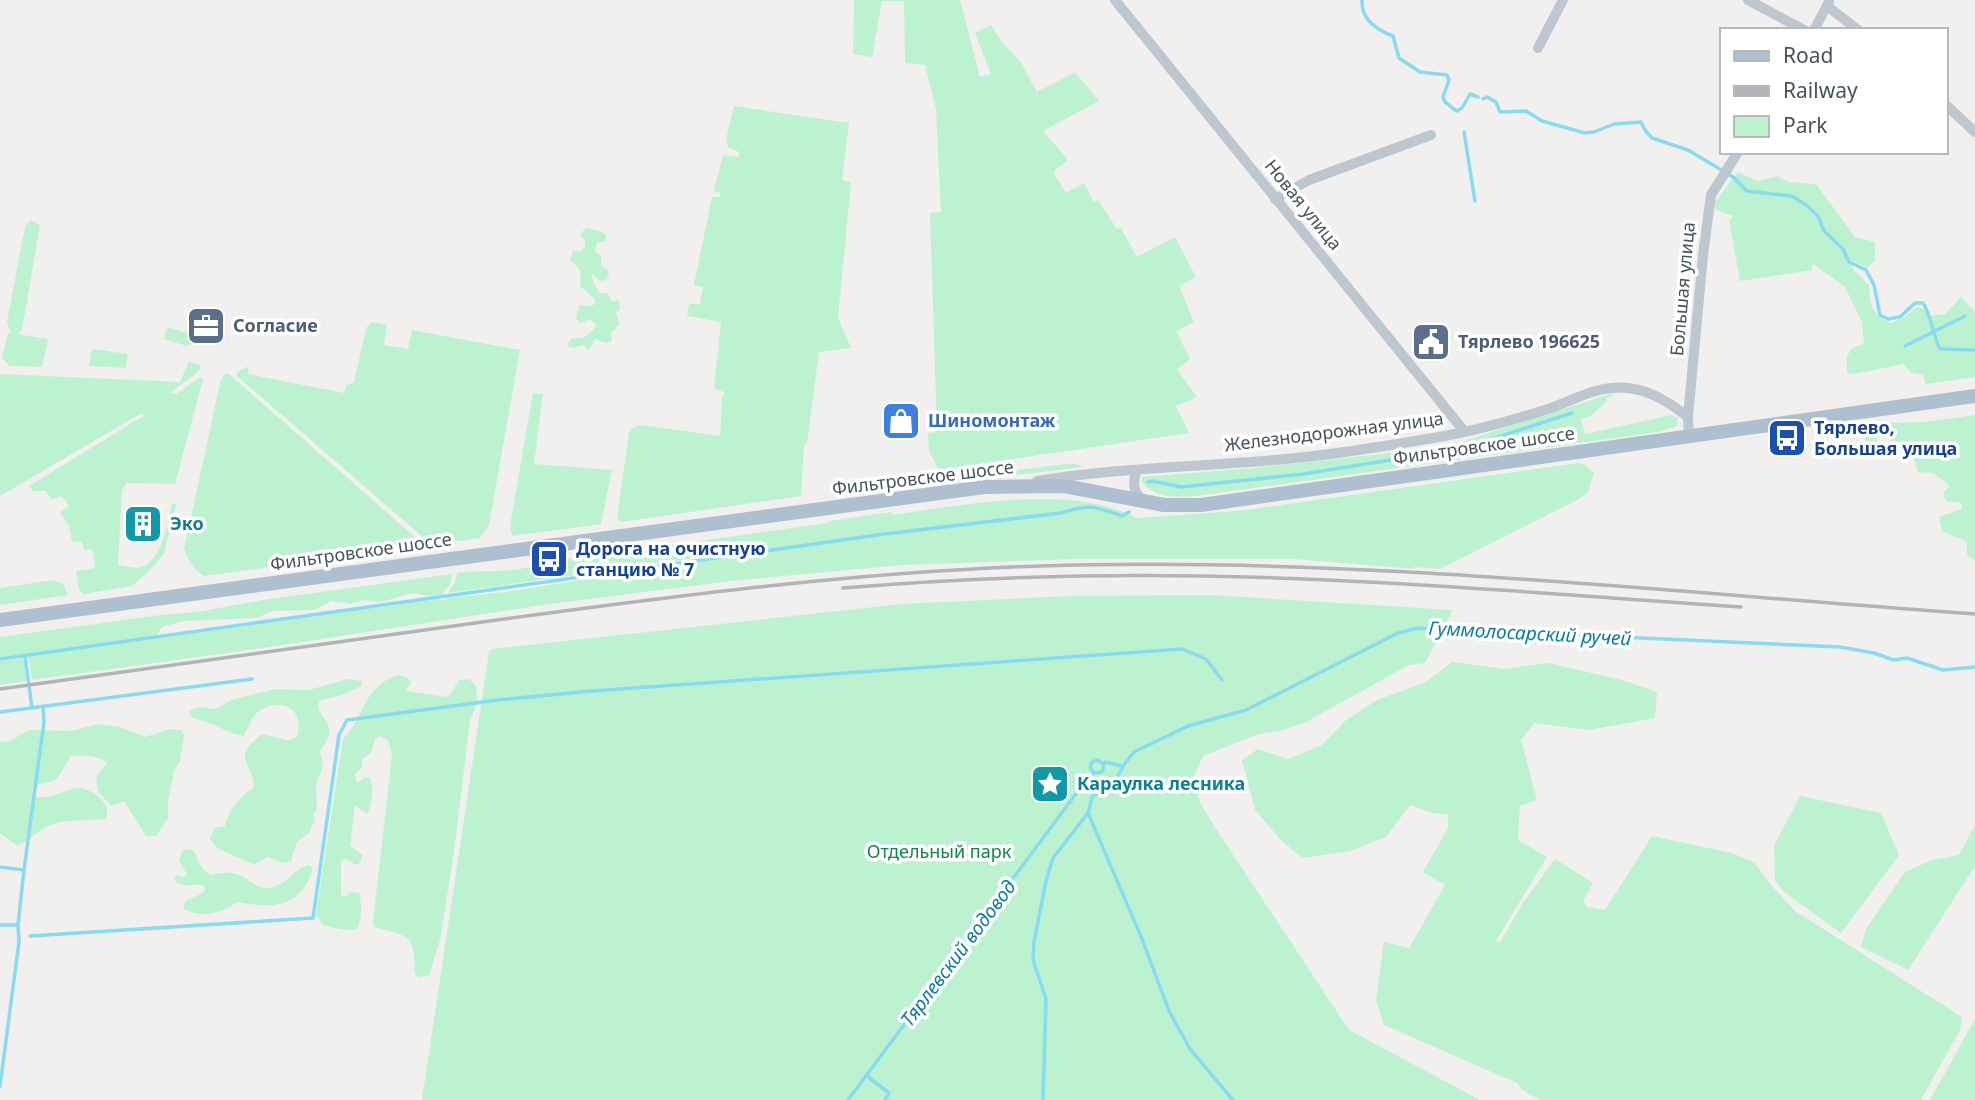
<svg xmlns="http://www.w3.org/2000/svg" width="1975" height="1100" font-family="'Noto Sans',sans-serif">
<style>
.green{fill:#bcf2d0}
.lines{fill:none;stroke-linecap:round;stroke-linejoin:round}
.stream{stroke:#87dcf1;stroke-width:3.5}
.minor{stroke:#bcc7cf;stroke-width:10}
.major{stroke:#aebfd0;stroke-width:14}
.rail{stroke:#b1b5ba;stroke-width:3.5}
.labels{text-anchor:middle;stroke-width:7;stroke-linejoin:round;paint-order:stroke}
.street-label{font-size:18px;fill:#46535e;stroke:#fff}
.service-label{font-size:18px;font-weight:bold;fill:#4e5e75;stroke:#fff;text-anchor:start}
.shop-label{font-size:18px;font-weight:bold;fill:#366cbe;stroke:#fff;text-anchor:start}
.transit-label{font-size:18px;font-weight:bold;fill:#164399;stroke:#fff;text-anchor:start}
.culture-label{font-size:18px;font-weight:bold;fill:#0d838f;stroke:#fff;text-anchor:start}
.park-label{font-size:18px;fill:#12854b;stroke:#fff}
.water-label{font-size:19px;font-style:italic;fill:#067d9b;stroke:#fff}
</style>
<rect width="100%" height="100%" fill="#f2efef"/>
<g class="green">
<polygon points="854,0 960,0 980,77 991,74 975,33 991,25 1002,42 1020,61 1037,92 1075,72 1099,101 1043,131 1068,160 1053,172 1066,193 1084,183 1094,202 1098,200 1117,229 1121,228 1137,257 1175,237 1196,277 1179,286 1194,322 1176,331 1190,359 1177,369 1197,397 1176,406 1189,433 939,470 929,451 928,433 937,432 930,213 941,212 936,109 925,65 905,63 904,1 882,1 872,57 853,54"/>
<polygon points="734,106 849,123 842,180 851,182 838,318 851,348 819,352 807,443 804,446 801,496 621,522 617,517 629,433 633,428 640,425 720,436 722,398 725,392 714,389 721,322 687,316 689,304 700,304 703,287 694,285 712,197 720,197 720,193 714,191 723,155 739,157 739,152 728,147 726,140"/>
<path d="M1738,172L1757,181L1778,176L1788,182L1816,184L1855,237L1875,242V260L1867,268L1853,261L1852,268L1869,285C1871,306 1870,314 1891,323L1903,318L1917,307L1925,309L1929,316L1945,314L1961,297L1975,312V377L1926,384L1923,375L1912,373L1903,364L1854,374L1847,373V357L1851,349L1864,343L1862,322L1845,287L1813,264L1812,270L1740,281L1729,220L1733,216L1716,210L1714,203Z"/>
<polygon points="31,220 40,225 22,330 17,334 48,339 42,367 10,366 2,358 8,333 11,333 7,322 25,227"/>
<path d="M586,228L603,232L606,236L605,241L597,243L595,251L601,256V266L608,270L609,276L606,280L600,281L592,274L593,282L600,293H607L612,302L619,300L620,310L616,312L619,324L611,333L612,341L605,343L595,339L589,350L583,345L573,348L568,346V343L571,339L585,337L597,326L590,319L581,323L576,319L579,305L592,306L595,303L594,298L580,286C581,269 582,272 570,259L573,251H581L585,247V241L580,234Z"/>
<polygon points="372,322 387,325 384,345 408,349 412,330 520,350 489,525 480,538 432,545 237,376 237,372 249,366 248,374 344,393 346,386 354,382 366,328"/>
<polygon points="170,328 192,334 194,338 192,344 187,346 164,339 166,329"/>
<polygon points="92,349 128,354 125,368 89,366"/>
<path d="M189,362L201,365L199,371L170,393L176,394L201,377L203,379L175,484L127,483L122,490L118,565C124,566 134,569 141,567C161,563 168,521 172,504H176L164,554L153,567L132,586L83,594L79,589L76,571L95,568L92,549L84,550L82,541L72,542L69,526L60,512L69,506L62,496L52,499L45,491H33L29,486L145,415L140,414L0,496V374L180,382Z"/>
<path d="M225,374H229L425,546L204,576C192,569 189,561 184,549L221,379Z"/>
<polygon points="533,393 543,394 534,464 612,470 601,524 512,536 510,526"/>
<path d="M1613,393L1612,396L1606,398L1607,401L1591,416L1581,419L1585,434L1671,415L1678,418L1677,426L1658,432L1196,496C1177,497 1152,499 1141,480L1142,477L1254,468L1453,446L1455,455V444L1458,443Z"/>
<polygon points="1975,415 1975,561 1967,554 1967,542 1942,531 1939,517 1962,509 1961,503 1946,501 1943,493 1950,486 1933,473 1918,472 1914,458 1897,444 1884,437 1877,437 1877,441 1871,445 1865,440 1865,432 1886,423 1926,422"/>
<path d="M1579,463L1584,464L1594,473L1588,492L1579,499L1440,569L1414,567L1413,569L1293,559H1075L902,565L731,581L542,605L263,648L32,680L28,656L439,599L445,601L447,598L505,592L703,561L702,557L448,593L455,582L457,573C481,569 517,574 537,564L539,567L563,564V560L828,523L830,521L891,512L893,515C962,505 1072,483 1136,518L1238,511Z"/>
<polygon points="1066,464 1076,464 1084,467 948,483 938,480"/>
<polygon points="452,574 451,582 442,595 428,596 413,593 381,602 363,600 351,604 331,601 314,610 272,611 257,618 183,621 162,627 157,635 0,658 0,637 161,615 197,612 263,600"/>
<polygon points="53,580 63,584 68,595 0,605 0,588"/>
<polygon points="1211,595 1453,610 1425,663 1409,665 1304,723 1280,731 1258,734 1203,756 1194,776 1195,788 1200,802 1214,826 1349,1030 1480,1100 422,1100 489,652 492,649 902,604 1069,596"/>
<polygon points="24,658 27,681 0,685 0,661"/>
<polygon points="1452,662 1504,669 1548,663 1622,680 1657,692 1655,718 1589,730 1534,723 1521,740 1537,800 1520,806 1518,840 1547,857 1496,941 1500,942 1525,900 1555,859 1593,883 1583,901 1587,907 1605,910 1652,836 1732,853 1755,863 1770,884 1795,911 1962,1017 1960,1030 1921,1100 1540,1100 1522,1090 1517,1083 1384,1025 1376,1000 1384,942 1409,948 1445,885 1423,872 1448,828 1448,814 1432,813 1410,805 1386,837 1350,851 1303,858 1283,842 1255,810 1242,760 1258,749 1288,759 1322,745 1346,720 1377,700 1426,682"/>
<path d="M397,675L408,678L411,682L406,691L446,697L451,694L459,680L469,679L476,686L477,702L470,721L454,852L440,940L429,975L419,977L415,974C414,934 411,937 374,927L373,922L392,755L388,740L379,736L375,739L371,753L362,759V768L355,774L357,783L365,777L370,778C374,787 372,805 367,814L355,805L350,846L363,855L359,864H354L345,858L341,861V896L346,897L349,892L359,893C362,904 362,918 357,929C346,931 333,928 322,924L316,914L343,739C367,715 360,690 397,675Z"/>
<path d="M347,679L362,681L361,686L343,695L320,700C312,719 344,720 320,751L323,766L316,784L317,810L313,814L315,819L309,833L297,842L291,861L282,863L268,857L255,864L250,863L217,848L210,839L214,828L225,826C230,807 239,799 254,787C252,758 230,760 262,734L288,740L297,737C306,708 279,696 258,712C251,717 248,729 244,736C232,734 225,730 214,725C206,721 199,721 191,716L189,711L199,707L215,709L234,699L277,689L309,690Z"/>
<path d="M98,724L120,727L145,737L170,729L182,730L184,735L180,761L174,771L168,802V818L156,836H146L124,801L111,806L98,791L96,777L107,763C98,754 82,756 71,756L56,780L36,785L31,790L37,797C66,800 72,774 101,799C108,806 108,810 106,819C88,821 66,819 50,825C37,830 30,841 17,846L0,833V742L10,741L29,730L71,731Z"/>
<polygon points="1800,796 1881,813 1899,855 1841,933 1784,892 1775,881 1774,846"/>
<polygon points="1975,825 1975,866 1908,970 1861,947 1866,929 1905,872 1932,860 1959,855"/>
<path d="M187,849L193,850L202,868L211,875C220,873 230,871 239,875C250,879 257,890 270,888C286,885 294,869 308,865L313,868C302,908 273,909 238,902C219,913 205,919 184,909C183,895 199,899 205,890L203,885C193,884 180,889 174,879L177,875L182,877L187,874L179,861L182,851Z"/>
<polygon points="1975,1019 1975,1100 1930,1100"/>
</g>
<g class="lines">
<g class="stream">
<path d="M1362,0C1361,20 1377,30 1393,36L1399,58L1420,72L1447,75L1449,80L1443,97L1445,102C1450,105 1452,109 1457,111L1462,108L1470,94L1478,97"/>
<path d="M1483,99L1487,97L1496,102L1500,112L1526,111L1542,121L1585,133L1594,132L1614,124L1641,122L1645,130L1652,138L1688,150L1733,177L1747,191L1792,196L1806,205L1818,216L1824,231L1843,249L1849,262L1866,270L1874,285L1880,315L1888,319L1900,317L1915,303H1923C1931,314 1932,334 1940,349L1975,350"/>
<polyline points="1464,132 1475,201"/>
<polyline points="1905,346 1965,316"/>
<polyline points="1148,482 1152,481 1181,487 1304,474 1378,462 1461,449 1572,413"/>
<polyline points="25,656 32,708"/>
<path d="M0,659L885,534L1061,513C1088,504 1095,506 1122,516L1129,512"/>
<polyline points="0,712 252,679"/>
<polyline points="1094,773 1090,767 1092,762 1098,760 1103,764"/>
<polyline points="0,867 24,870"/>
<polyline points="0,925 18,925"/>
<polyline points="30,936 313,918 339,735 347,720 498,700 592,691 1182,649 1206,659 1222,680"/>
<polyline points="867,1076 889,1093 885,1100"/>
<polyline points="0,1086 19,942 18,925 24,870 44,722 43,706"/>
<polyline points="848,1100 1087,779 1094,773 1102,772 1105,762 1122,766"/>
<polyline points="1043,1100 1046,999 1033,960 1034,942 1046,881 1053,858 1088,813"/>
<polyline points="1233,1100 1190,1049 1169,1011 1142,939 1088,813 1092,797 1115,782 1123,766 1134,752 1188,726 1246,710 1398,633 1418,628 1840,647 1874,653 1894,660 1907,658 1943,670 1975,667"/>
</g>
<g class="minor">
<polyline points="1115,0 1464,431"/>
<polyline points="1748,0 1804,30"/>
<polyline points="1827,6 1858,30"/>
<polyline points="1814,30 1829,2"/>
<polyline points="1538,48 1563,0"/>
<polyline points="1945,104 1975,132"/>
<polyline points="1275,199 1309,180 1431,135"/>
<polyline points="1689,437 1688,417 1703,255 1711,195 1738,152"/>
<path d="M1137,470C1132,483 1133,491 1143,501"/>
<path d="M1037,481C1119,467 1203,467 1285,459C1333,455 1380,447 1427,439C1468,433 1511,421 1551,408C1571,401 1590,390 1611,388C1642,385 1665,399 1688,417"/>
</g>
<polyline class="major" points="0,620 984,487 1064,486 1164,505 1201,505 1975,396"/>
<g class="rail">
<path d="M843,588C962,578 1082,574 1202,576C1382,579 1562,595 1741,607"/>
<path d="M0,689C168,665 336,642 504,619C682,595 859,572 1039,566C1352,556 1664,592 1975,614"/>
</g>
</g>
<defs>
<symbol id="office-square" viewBox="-11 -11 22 22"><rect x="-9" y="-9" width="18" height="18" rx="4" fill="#5c6f8a" stroke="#fff"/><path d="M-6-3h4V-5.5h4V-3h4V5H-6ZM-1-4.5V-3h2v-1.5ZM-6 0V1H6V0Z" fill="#fff"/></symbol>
<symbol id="civic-square" viewBox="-11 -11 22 22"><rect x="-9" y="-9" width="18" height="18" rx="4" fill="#5c6f8a" stroke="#fff"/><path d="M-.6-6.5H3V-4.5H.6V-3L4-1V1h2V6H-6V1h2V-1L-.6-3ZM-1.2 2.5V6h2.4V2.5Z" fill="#fff"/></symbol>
<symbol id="shop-square" viewBox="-11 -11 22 22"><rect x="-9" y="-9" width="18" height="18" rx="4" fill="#3f7fe0" stroke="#fff"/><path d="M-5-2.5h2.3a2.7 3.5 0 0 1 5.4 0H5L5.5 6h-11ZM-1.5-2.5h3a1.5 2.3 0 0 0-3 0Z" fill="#fff"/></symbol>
<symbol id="bus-square" viewBox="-11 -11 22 22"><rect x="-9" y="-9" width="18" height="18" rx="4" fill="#1a4fb4" stroke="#fff"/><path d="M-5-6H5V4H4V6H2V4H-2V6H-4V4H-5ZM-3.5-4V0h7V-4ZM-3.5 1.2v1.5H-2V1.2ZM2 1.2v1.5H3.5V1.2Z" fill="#fff"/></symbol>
<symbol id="building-square" viewBox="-11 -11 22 22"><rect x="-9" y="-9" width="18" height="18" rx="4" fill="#0f9aa8" stroke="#fff"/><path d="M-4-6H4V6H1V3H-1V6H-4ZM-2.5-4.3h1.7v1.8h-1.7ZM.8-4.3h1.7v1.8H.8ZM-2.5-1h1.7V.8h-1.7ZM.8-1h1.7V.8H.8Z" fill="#fff"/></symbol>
<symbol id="sight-square" viewBox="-11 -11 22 22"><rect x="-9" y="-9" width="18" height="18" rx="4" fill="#0f9aa8" stroke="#fff"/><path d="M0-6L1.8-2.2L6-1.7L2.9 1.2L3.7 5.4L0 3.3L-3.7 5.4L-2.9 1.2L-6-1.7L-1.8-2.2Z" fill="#fff"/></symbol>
</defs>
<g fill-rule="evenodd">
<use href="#office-square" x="184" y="304" width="44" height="44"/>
<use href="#civic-square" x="1409" y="320" width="44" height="44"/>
<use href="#shop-square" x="879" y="399" width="44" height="44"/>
<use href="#bus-square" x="1765" y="416" width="44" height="44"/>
<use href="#building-square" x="121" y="502" width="44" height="44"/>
<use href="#bus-square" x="527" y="537" width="44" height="44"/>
<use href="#sight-square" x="1028" y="762" width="44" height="44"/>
</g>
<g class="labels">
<g class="street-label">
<text transform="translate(1303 205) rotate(51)" y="6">Новая улица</text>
<text transform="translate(1683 289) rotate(-85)" y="6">Большая улица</text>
<text transform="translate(1334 432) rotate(-7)" y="6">Железнодорожная улица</text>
<text transform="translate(1484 446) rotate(-8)" y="6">Фильтровское шоссе</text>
<text transform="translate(923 478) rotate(-7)" y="6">Фильтровское шоссе</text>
<text transform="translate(361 552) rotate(-8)" y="6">Фильтровское шоссе</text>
</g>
<g class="service-label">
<text x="233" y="332">Согласие</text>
<text x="1458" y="348">Тярлево 196625</text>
</g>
<g class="shop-label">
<text x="928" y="427">Шиномонтаж</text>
</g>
<g class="transit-label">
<text x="1814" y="434">Тярлево,<tspan x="1814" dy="21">Большая улица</tspan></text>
<text x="576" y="555">Дорога на очистную<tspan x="576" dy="21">станцию № 7</tspan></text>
</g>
<g class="culture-label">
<text x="170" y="530">Эко</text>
<text x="1077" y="790">Караулка лесника</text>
</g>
<g class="park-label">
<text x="939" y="858">Отдельный парк</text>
</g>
<g class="water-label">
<text transform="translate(1530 633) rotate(3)" y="7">Гуммолосарский ручей</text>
<text transform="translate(958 953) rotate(-53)" y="7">Тярлевский водовод</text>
</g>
</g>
<rect x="1720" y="28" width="228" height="126" fill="#ffffff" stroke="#b5babf" stroke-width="2"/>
<rect x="1734" y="51" width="35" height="10" fill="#aebfd0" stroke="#b5babf" stroke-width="2"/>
<text x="1783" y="63" font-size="21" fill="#46535e">Road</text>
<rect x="1734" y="86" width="35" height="10" fill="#b1b5ba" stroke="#b5babf" stroke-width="2"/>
<text x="1783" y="98" font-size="21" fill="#46535e">Railway</text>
<rect x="1734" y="116" width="35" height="21" fill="#bcf2d0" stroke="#b5babf" stroke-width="2"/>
<text x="1783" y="133" font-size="21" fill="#46535e">Park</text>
</svg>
